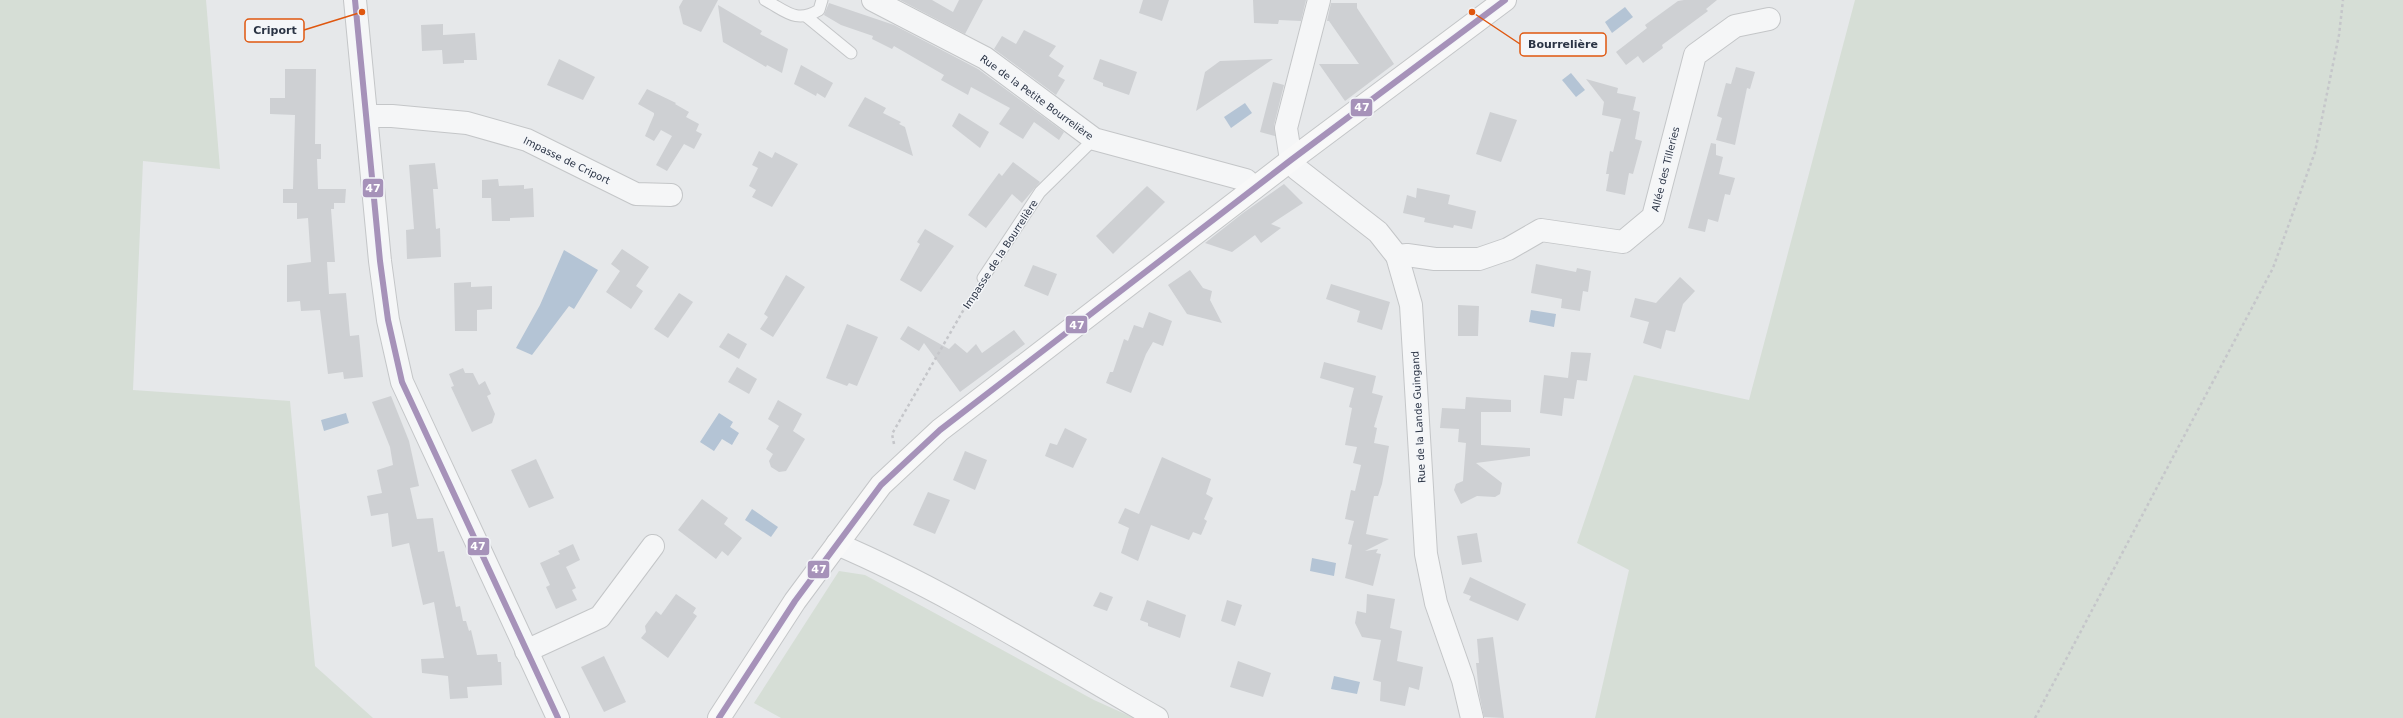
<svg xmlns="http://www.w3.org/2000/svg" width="2403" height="718" font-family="'DejaVu Sans',sans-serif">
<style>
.green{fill:#d6ded6}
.water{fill:#b4c4d5}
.building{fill:#ced0d3}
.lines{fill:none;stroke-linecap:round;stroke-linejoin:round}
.service-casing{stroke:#c4c6c8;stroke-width:13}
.minor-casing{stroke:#c4c6c8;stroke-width:24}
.secondary-casing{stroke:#c4c6c8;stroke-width:24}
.path{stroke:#c5c6ca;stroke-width:2.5;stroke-dasharray:3 3;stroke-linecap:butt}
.service{stroke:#f5f6f7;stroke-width:11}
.minor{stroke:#f5f6f7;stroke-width:22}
.secondary{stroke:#f8f8f8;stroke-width:22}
.bus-1-casing{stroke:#f4f6f9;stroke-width:9}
.bus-1{stroke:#a692b9;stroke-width:6}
.labels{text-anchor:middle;stroke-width:3;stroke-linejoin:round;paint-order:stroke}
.street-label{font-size:10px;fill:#2b3445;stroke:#f4f6f9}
.leader{fill:none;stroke:#df570f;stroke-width:1.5}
.callout-dot{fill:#df570f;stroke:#f4f6f9;stroke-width:1.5}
.callout{fill:#f4f6f9;stroke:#df570f;stroke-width:1.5}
.callout-label{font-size:11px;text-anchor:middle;font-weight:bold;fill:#2b3445}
.line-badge{stroke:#f4f6f9;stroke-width:1.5}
.badge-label{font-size:11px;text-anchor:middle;font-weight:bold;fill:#fff}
</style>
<rect width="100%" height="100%" fill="#e6e8ea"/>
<g class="green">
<polygon points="0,0 206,0 220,169 143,161 133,390 290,401 315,666 373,718 0,718"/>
<polygon points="1855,0 2403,0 2403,718 1595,718 1629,570 1577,543 1634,375 1749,400"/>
<polygon points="839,571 865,575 1094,700 1134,718 781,718 754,703"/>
</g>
<g class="water">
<polygon points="1625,7 1633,17 1612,33 1605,22"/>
<polygon points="1571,73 1585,90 1576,97 1562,80"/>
<polygon points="1245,103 1252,113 1231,128 1224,117"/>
<polygon points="564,250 598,270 574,309 569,306 532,355 516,348 540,305"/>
<polygon points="1531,310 1556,314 1554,327 1529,322"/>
<polygon points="346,413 349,423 324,431 321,420"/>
<polygon points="719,413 733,422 730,427 739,433 732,445 722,439 714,451 700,442"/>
<polygon points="752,509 778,527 771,537 745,520"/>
<polygon points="1312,558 1336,563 1334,576 1310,571"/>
<polygon points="1334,676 1360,682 1357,694 1331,689"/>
</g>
<g class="building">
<polygon points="683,0 718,0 701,32 683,24 679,7"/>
<polygon points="900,0 932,0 953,12 959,0 983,0 965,34"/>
<polygon points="1143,0 1169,0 1162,21 1139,13"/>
<polygon points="1253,0 1306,0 1301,21 1279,20 1278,24 1254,23"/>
<polygon points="1684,0 1717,0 1706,9 1708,11 1662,45 1663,48 1643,63 1638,56 1626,65 1616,52 1647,28 1645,25 1678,1"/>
<polygon points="829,3 894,25 978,69 1064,132 1059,140 1034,122 1023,139 999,124 1010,108 971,87 968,95 941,80 944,75 894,46 892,49 872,39 873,36 841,25 824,15"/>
<polygon points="1331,3 1357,3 1357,8 1394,64 1345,101 1319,64 1359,64 1329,21 1327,21"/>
<polygon points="718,5 762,31 760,34 788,49 782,73 767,65 766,67 723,42"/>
<polygon points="443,24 443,35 475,33 477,60 464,60 464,63 443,64 442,50 422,51 421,25"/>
<polygon points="1024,30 1056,46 1049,56 1064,66 1058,76 1065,80 1056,95 994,49 1002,36 1016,44"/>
<polygon points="559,59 595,77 583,100 547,85"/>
<polygon points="1100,59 1137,72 1129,95 1103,86 1103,83 1093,79"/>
<polygon points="1273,59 1196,111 1205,72 1220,61"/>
<polygon points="801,65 833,83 825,98 817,93 816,96 794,84"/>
<polygon points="1736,67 1755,72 1750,89 1747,88 1735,145 1716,140 1722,118 1717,116 1726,83 1731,84"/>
<polygon points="285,69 316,69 315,144 321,144 321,159 317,159 318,189 346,189 345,203 334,203 334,209 331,209 335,262 327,262 329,294 346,293 350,336 359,335 363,377 344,379 343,372 328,374 320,310 301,311 300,301 287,302 287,265 311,262 308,218 297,219 297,203 283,203 283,189 293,189 295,115 270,114 270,98 285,98"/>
<polygon points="1586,79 1618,88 1617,93 1636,97 1633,110 1640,112 1635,139 1642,141 1633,174 1629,173 1625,195 1606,191 1609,174 1606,174 1610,151 1613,152 1621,119 1602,115 1604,102"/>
<polygon points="1273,82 1284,85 1274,125 1275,136 1260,132"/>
<polygon points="647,89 676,103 675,104 689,112 686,117 699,124 696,131 702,134 694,149 684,144 667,171 656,165 672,136 661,130 654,141 645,136 654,115 654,113 638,104"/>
<polygon points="865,97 886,108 883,113 901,122 899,124 905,127 913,156 848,126"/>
<polygon points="1490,112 1517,120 1501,162 1476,154"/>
<polygon points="959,113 989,132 980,148 952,126"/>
<polygon points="1711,143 1716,144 1716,155 1723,157 1719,174 1735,178 1730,195 1725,194 1718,222 1708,219 1705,232 1688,228"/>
<polygon points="759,151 772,158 775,152 798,164 772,207 752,197 756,190 749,186 758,168 752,165"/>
<polygon points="1013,162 1040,182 1022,203 1012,194 986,228 968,215 999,173 1002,176"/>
<polygon points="435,163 438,189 433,189 436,229 440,228 441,257 407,259 406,230 414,229 409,165"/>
<polygon points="498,179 499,186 524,185 524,189 533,188 534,217 510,218 510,221 492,221 491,198 482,198 482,180"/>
<polygon points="1284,184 1303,203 1271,224 1281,228 1261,243 1255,235 1232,252 1205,243 1243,213"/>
<polygon points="1147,186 1165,202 1113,254 1096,236"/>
<polygon points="1417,188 1450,195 1448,204 1476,211 1472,229 1454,225 1453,228 1424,222 1425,218 1403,213 1407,195 1416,198"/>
<polygon points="925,229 954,246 921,292 900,280 920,244 917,242"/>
<polygon points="622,249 649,267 636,286 643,291 631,309 606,292 620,271 611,264"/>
<polygon points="1536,264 1576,272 1577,268 1591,271 1588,292 1583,291 1580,311 1561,308 1562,299 1531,293"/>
<polygon points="1033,265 1057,274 1048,296 1024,286"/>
<polygon points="1190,270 1203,288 1212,291 1210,300 1222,323 1187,314 1168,285"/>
<polygon points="786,275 805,287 773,337 760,329 768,317 764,314"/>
<polygon points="1680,277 1695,291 1683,304 1675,332 1666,330 1661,349 1643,343 1649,322 1630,317 1635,298 1656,303"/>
<polygon points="471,282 471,287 492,286 492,309 477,310 477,331 455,331 454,283"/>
<polygon points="1331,284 1390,302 1382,330 1357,322 1360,311 1326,299"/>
<polygon points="679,293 693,302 668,338 654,329"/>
<polygon points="1458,305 1479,306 1478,336 1458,336"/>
<polygon points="1149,312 1172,321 1163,346 1153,342 1146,354 1131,393 1106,383 1110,372 1113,372 1124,339 1128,341 1134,325 1143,328"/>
<polygon points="847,324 878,337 857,386 849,383 847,386 826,378"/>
<polygon points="908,326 949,349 955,343 967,353 976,344 982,353 1014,330 1025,344 960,392 924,343 919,351 900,339"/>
<polygon points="728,333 747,344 739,359 719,347"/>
<polygon points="1571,352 1591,353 1587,381 1577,380 1574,399 1564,398 1562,416 1540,413 1544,375 1568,378"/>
<polygon points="1324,362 1376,376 1372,393 1383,396 1374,427 1377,428 1374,443 1389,446 1382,484 1378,496 1374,496 1366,534 1389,539 1365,551 1378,549 1376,553 1381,554 1373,586 1345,578 1352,545 1348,544 1354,521 1345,519 1351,490 1355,491 1361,465 1353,463 1357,447 1345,445 1352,408 1349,407 1354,388 1320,378"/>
<polygon points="737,367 757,379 749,394 728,382"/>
<polygon points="463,368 465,373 473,373 479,385 485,381 491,394 487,396 495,414 492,423 472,432 451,387 454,386 449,374"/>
<polygon points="391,396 409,441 419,486 410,488 417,519 433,518 438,552 444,551 456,607 460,606 463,621 466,621 469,631 471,630 477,655 497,654 498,662 501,662 502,685 467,687 468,698 450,699 448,676 422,673 421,659 444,658 434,602 423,605 409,543 392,547 388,513 371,516 367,496 382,493 377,470 393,465 390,447 372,402"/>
<polygon points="1466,397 1511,400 1511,412 1481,412 1481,445 1530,448 1530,456 1476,463 1502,483 1500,494 1495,497 1477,496 1461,504 1454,490 1456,484 1463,481 1466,443 1458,442 1459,429 1440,428 1442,408 1465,409"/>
<polygon points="778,400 802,414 793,431 805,439 786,471 779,472 771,467 769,461 773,454 766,449 779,426 768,419"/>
<polygon points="1065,428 1087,439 1073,468 1045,456 1050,443 1057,445"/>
<polygon points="965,451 987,460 975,490 953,480"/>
<polygon points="1162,457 1211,479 1206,494 1213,498 1204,519 1207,521 1201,535 1193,532 1189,540 1151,525 1138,561 1121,553 1129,528 1118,523 1125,508 1139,514"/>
<polygon points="536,459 554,498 529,508 511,470"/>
<polygon points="928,492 950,500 935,534 913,525"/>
<polygon points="702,499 728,518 724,524 742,538 728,556 722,551 716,559 678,530"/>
<polygon points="1477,533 1482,562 1462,565 1457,536"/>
<polygon points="573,544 580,560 566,567 576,588 572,590 577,600 556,609 546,587 550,585 540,563 560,554 558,551"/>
<polygon points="1470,577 1526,604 1518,621 1469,600 1471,596 1463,593"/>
<polygon points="1100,592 1113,597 1107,611 1093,606"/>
<polygon points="676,594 696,608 693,613 697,616 668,658 641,638 646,632 645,626 656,611 661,615"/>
<polygon points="1367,594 1395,599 1390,628 1402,631 1397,661 1423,667 1419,690 1409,687 1405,706 1380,701 1381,682 1373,680 1381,640 1362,637 1355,623 1357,611 1366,613"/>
<polygon points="1147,600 1186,615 1180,638 1148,626 1148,623 1140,620"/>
<polygon points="1227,600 1242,605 1235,626 1221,621"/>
<polygon points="1493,637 1504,718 1484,717 1479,693 1476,663 1479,663 1477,639"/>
<polygon points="604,656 626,702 604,712 581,667"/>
<polygon points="1238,661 1271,673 1263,697 1230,687"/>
</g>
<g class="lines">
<defs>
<g id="service">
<path d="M765,0C786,11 796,24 819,10L822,0"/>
<polyline points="807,17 851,53"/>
<polyline points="983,278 1040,192 1094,139"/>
</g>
<g id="minor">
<polyline points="355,0 380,261 388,320 402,382 558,718"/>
<polyline points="873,0 985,58 1094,139 1246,180 1254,188"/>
<polyline points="1319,0 1286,128 1291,160 1297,169 1378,232 1397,256 1411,305 1426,554 1436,603 1463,680 1472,718"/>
<polyline points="367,116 392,116 467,123 527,140 636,194 671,195"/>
<polyline points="1397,256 1407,255 1435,259 1479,259 1508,249 1541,230 1623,242 1653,217 1695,55 1735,26 1769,19"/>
<path d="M837,544C949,592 1051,658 1157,718"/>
<polyline points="526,651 600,617 653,546"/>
</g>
<polyline id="secondary" points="719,718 795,601 881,485 940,430 1291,160 1505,0"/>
</defs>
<use href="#service" class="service-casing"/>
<use href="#minor" class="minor-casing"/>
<use href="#secondary" class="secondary-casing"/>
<g class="path">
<polyline points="894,444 892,434 975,290"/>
<polyline points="2035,718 2273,268 2315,152 2339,35 2343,0"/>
</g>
<use href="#service" class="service"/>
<use href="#minor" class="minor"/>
<use href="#secondary" class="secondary"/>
<defs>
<g id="bus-1">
<polyline points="355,0 380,261 388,320 402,382 558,718"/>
<polyline points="719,718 795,601 881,485 940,430 1291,160 1505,0"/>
</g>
</defs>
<use href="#bus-1" class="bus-1-casing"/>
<use href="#bus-1" class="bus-1"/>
</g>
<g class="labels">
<g class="street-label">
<text transform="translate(1037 97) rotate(36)" y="4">Rue de la Petite Bourrelière</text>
<text transform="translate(567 160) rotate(26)" y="4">Impasse de Criport</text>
<text transform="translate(1665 169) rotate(-76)" y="4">Allée des Tilleries</text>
<text transform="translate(1000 254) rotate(-57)" y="4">Impasse de la Bourrelière</text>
<text transform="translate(1418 417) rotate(-93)" y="4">Rue de la Lande Guingand</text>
</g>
</g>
<path class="leader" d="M362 12L304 30M1472 12L1520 44"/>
<g class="callout-dot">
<circle cx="362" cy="12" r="4"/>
<circle cx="1472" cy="12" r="4"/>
</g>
<g class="callout">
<rect x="245" y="19" width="59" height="23" rx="4"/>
<rect x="1520" y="33" width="86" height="23" rx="4"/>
</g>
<g class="callout-label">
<text x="275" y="34">Criport</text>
<text x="1563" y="48">Bourrelière</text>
</g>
<g class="line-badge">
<rect x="1350" y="98" width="23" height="19" rx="4" fill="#a692b9"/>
<rect x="362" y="178" width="22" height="20" rx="4" fill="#a692b9"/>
<rect x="1065" y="315" width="23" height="19" rx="4" fill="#a692b9"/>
<rect x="467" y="537" width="23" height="19" rx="4" fill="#a692b9"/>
<rect x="807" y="560" width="23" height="19" rx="4" fill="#a692b9"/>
</g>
<g class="badge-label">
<text x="1362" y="111">47</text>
<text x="373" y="192">47</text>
<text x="1077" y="329">47</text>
<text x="478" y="550">47</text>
<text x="819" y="573">47</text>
</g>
</svg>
